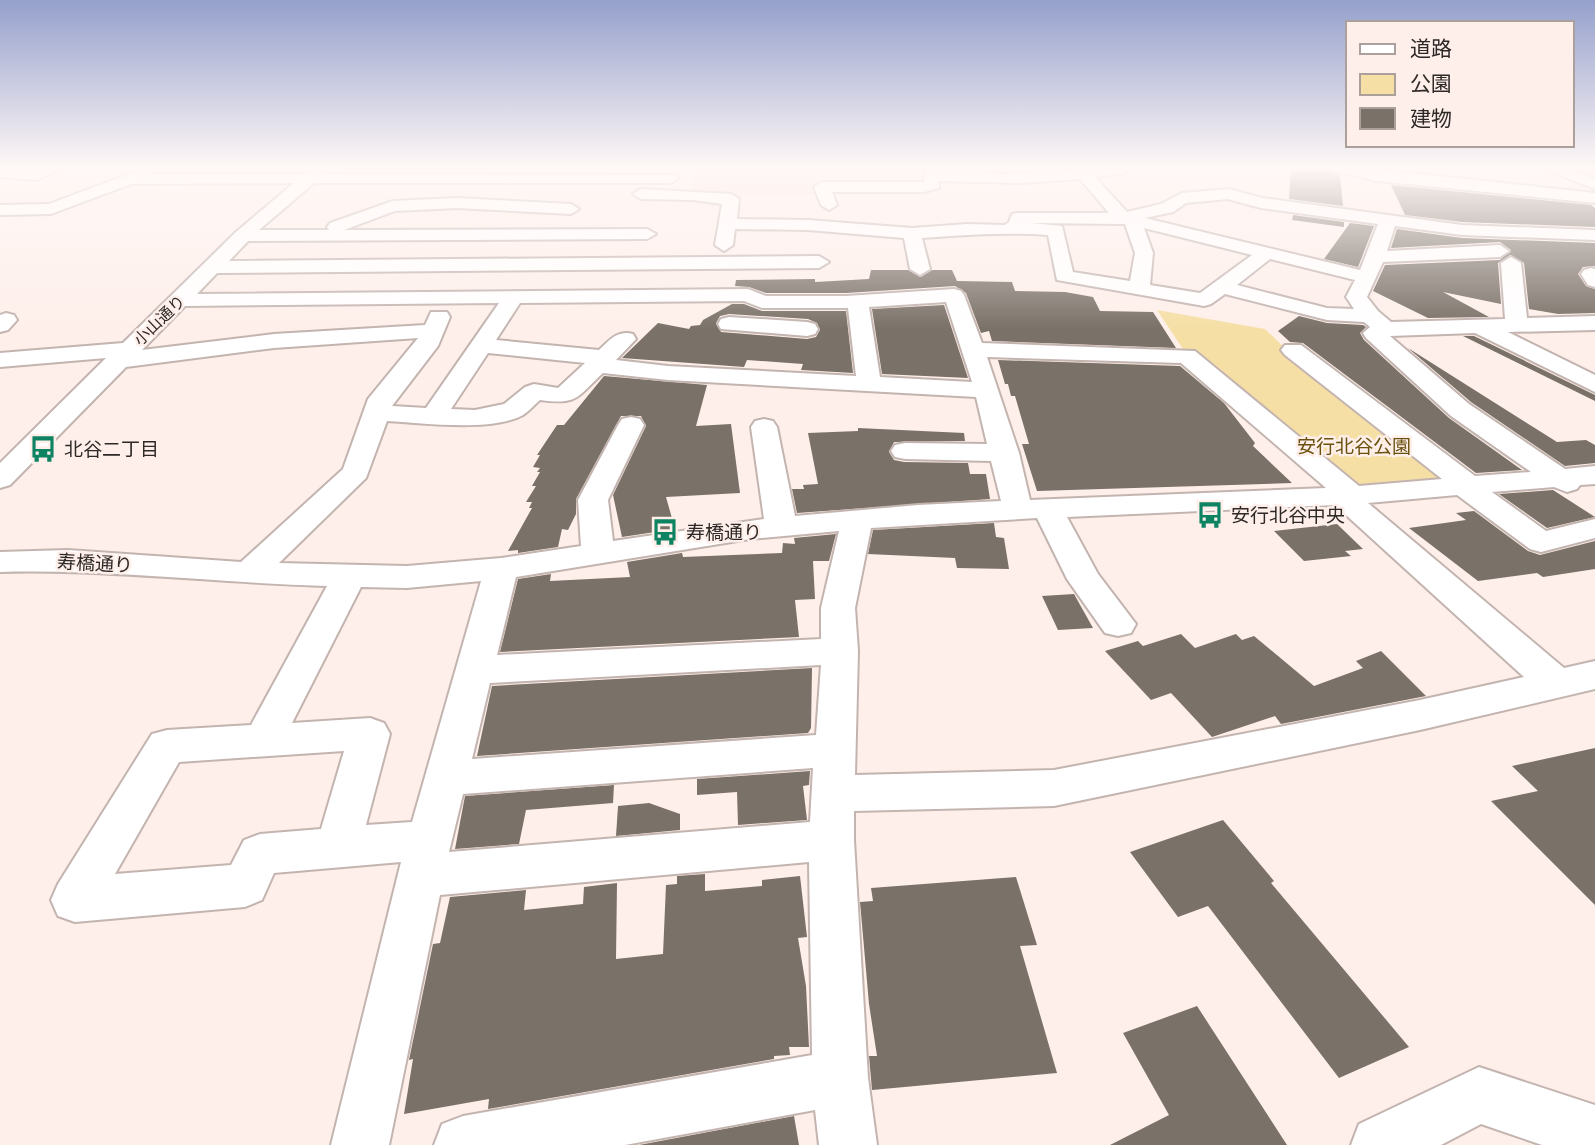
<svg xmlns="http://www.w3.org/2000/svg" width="1595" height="1145" font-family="'Work Sans','Noto Sans JP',sans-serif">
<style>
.built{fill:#f8e0d9}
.green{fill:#f5dfa5}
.building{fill:#7a7168;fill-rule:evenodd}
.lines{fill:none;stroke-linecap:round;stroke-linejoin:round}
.minor-casing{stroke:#c3b4b0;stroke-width:4}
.minor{fill:#fff;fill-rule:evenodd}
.labels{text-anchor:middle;stroke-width:5;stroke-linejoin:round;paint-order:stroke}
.far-street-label{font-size:16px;fill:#2e2927;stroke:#feefea}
.park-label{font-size:19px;fill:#69520d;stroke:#feefea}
.poi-label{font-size:19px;fill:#2e2927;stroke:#feefea;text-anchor:start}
.street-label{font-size:19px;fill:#2e2927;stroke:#feefea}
</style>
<rect width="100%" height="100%" fill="#feefea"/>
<polygon class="built" points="692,168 932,168 936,174 923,175 927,182 817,184 819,194 716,196 716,191 693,191"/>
<polygon class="green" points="1157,310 1265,329 1288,351 1446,478 1357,486 1194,353 1183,349"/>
<g class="building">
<polygon points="1291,168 1331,168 1333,172 1340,175 1343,206 1289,199"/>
<polygon points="1391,185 1591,205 1595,208 1595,227 1462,222 1405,215"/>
<polygon points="1293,215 1344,222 1344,227 1292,220"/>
<polygon points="1350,223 1374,226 1358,267 1324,259"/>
<polygon points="1397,229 1462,238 1595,243 1595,266 1583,267 1578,274 1586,286 1595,289 1595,313 1558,314 1529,309 1524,263 1510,255 1498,263 1501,304 1443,292 1489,317 1428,318 1373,291 1385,265 1500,260 1511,250 1500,242 1391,248"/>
<polygon points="871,270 908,270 921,277 932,270 952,270 957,281 1012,282 1015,291 1065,292 1093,297 1100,311 1153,312 1176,348 992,341 989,331 981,333 966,293 955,286 846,293 766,293 749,287 735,286 736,280 815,279 815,282 869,279"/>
<path d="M732,304H744L762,311H846L853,373L801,370L803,364L747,360L744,367L622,358L658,323L689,329L691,326L700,325L703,320ZM729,314L808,319L817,323L820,330L816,337L807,339L721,332L716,323L720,316Z"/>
<polygon points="944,305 968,378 882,374 872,309"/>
<polygon points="1299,316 1327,323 1363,325 1366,327 1360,333 1364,340 1449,418 1522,470 1476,473 1303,343 1290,342 1278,331"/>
<polygon points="1463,336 1474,336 1595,395 1595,401"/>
<polygon points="1408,348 1557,442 1586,440 1595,445 1595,463 1565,466 1471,402"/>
<polygon points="998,360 1180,366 1224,403 1255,443 1253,446 1292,483 1037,491 1022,444 1029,444 1015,396 1011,396 1008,384 1005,384"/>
<polygon points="604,376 707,385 696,426 731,424 740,493 666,497 675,529 622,537 613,495 646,426 641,416 621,416 576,499 576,514 568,530 562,529 558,547 518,553 518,550 508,551 532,508 529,508 532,502 526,502 536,486 532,486 540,472 537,472 540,468 533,467 540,455 537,455 557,425 564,425"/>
<polygon points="858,428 964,433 965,441 894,442 889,452 894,460 904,462 968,463 970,474 986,474 990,499 797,513 792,489 804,489 803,485 818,484 808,433 858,431"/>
<polygon points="1553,490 1595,517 1547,528 1499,494"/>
<polygon points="1474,511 1528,551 1540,555 1595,541 1595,569 1543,577 1537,573 1478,581 1409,528 1466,520 1456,513"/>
<polygon points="994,523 996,537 1004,538 1009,569 957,568 955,558 868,554 873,530"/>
<polygon points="1337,524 1363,549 1345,551 1351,556 1304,561 1274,531"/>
<polygon points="836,534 829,561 813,561 815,599 795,600 799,637 500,652 518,579 551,574 550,581 630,577 627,562 682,553 683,557 782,553 783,543 795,544 794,538"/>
<polygon points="1074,594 1093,628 1058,630 1042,596"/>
<polygon points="1181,634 1195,648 1236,634 1242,640 1254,636 1314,686 1363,668 1356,661 1381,651 1426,696 1281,724 1275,716 1212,737 1171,693 1151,700 1105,651 1138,641 1143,646"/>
<polygon points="812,668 811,728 808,733 477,756 492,686"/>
<polygon points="1595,748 1595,905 1491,801 1538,791 1512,766"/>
<polygon points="810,771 809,785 803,786 807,820 738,825 737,792 697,795 697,779"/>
<polygon points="614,785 613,803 526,810 519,844 455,849 465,796"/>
<polygon points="649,803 680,814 680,830 616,836 618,806"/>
<polygon points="1223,820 1274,881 1271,883 1409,1047 1339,1078 1208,906 1178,917 1130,852"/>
<polygon points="705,874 705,891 762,886 762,880 800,876 807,937 798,938 806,986 809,1047 789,1047 790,1055 774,1056 774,1059 488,1109 489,1099 404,1114 413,1059 409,1060 433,944 440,943 450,897 526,890 524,910 583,904 584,887 617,883 616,959 663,954 666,885 677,884 677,876"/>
<polygon points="1016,877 1037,945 1020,946 1057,1073 872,1090 869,1056 877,1056 869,1004 860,902 873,901 871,888"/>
<polygon points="1197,1006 1287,1145 1110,1145 1169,1115 1123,1033"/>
<polygon points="794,1116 799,1145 639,1145"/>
</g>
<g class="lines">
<defs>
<g id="minor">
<polygon points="0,168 62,168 37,180 0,177"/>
<path d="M145,168L150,170L152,174H306L316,169L324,174L675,175L678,178L675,181L670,183H314L259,230H329L327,227L330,223L393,201L457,198L571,204L579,209L571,214L457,208L395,211L344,230L647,229L656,234L647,239L248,241L229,261L819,256L829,262L819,268L217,273L197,294L748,289L766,296H846L954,289L961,291L964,295L982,343L1195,351L1359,486L1442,479L1285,355L1281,350L1285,345H1301L1475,476L1531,472L1451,416L1366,338L1363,333L1370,327L1364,322L1327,320L1225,294L1211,304L1204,306L1057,280L1048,235C1006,232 964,235 922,238L930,269L920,275L910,269L904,238L808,230L735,229L733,245L724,251L715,245L722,204L693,200L641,199L633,194L641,189L731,194L739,199L737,219L808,220L912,228L967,224L1005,225L1009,222L1012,214L1018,213H1109L1080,179L1020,183L939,181V188L924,192H832L837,205L829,210L821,205L814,187L822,182H924L925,173L943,171L941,168L999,174L1131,168L1124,173L1095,177L1127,212L1161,204L1182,193L1229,189L1262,198L1462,225L1595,230V240L1462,235L1395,226L1387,251L1500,245L1509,251L1500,257L1383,262L1367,297L1378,311L1391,322L1505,319L1501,263L1511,257L1521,263L1527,318L1595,316V330L1508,332L1595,375V392L1475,333L1390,336L1469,404L1565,469L1595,466V484L1580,485L1577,489L1567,492L1554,487L1492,492L1546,531L1595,519V538L1541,552L1530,549L1457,495L1368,503L1564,668L1595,661V689L1420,730L1054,806L854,811V840L868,1078L877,1145H819L815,1110L625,1145H434L442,1124L463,1116L812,1055L809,862L440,895L389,1145H331L401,862L274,873L262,900L245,907L75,922L58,916L51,900L58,884L152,734L167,730L251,725L327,586C218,583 109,569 0,572V552L68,550L241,562L343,469L368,399L418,338L274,348L126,367L10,485L0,488V463L106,358L0,367V353L123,343L236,232L294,183L131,184L51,214L0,215V205L49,204ZM1228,199L1261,208L1378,224L1360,270L1145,218L1173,212L1186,203ZM1031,223L1125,224L1135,253L1130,281L1073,272L1062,226ZM1144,228L1252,255L1200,293L1150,285L1153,253ZM1270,259L1355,280L1346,297L1354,309L1327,308L1237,285ZM744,301L762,308H848L856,376L668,366L616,360L636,339L633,334C617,330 610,340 599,350L496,340L520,303ZM946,302L972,382L880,377L869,307ZM499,303L426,408L392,406L438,346L450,317L447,312H431L425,325L274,334L142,350L185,306ZM488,353L585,363L558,388L534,384L525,387L504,404L475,410L451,409ZM987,357L1181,363L1326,488L1030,500L1019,453ZM603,373L668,380L976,397L987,444L905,443L895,445L891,451L895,457L905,459L991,461L1001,501L918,505L795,516L777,427L773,421L764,419L755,421L751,427L764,519L613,541L608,500L644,425L640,419L631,417L622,419L618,425L578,500L581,546L501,558L407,566L279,563L366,478L387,421C421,423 493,432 523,415C529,411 534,405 540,400C578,405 576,398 603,373ZM1335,505L1524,677L1420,700L1054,770L855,775L858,651L855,608L871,528L1037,518L1067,579L1105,633L1118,636L1131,633L1136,624L1098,574L1067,517ZM839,531L821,608V639L497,655L516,577L750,539ZM481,581L412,822L366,825L390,734L384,723L370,718L292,723L361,587L407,588ZM821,665L816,735L472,759L490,683ZM344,751L321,829L260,834L244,840L231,865L115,874L179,762ZM813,768L810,822L449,852L463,794Z"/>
<polygon points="1333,168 1363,168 1595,193 1595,203 1377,181 1335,171"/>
<polygon points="1542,168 1565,168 1595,179 1595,189"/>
<polygon points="1591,268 1595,269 1595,287 1588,285 1581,274 1584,270"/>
<polygon points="6,313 14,315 17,320 8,330 0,332 0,315"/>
<polygon points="729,317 807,322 815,324 818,329 815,334 807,336 721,329 718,324 721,319"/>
<polygon points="1479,1067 1595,1105 1595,1145 1542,1145 1481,1124 1441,1145 1351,1145 1359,1124"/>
</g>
</defs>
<use href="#minor" class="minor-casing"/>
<use href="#minor" class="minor"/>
</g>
<linearGradient id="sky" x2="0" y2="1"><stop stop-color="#95a0cc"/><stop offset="0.51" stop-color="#fff8f6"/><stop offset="1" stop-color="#fff8f6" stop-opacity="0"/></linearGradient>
<rect width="1595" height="329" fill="url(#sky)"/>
<defs>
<symbol id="bus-bare" viewBox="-9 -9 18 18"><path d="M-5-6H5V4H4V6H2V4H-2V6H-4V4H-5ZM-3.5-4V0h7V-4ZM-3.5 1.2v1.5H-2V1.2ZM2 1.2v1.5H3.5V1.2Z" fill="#0d8362" stroke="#feefea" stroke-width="2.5" paint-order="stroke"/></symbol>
</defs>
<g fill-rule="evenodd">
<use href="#bus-bare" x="24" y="430" width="38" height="38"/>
<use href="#bus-bare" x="1191" y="496" width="38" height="38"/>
<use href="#bus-bare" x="646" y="513" width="38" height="38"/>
</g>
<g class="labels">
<g class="far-street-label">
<text transform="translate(159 320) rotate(-44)" y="6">小山通り</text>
</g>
<g class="park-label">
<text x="1354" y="453">安行北谷公園</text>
</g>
<g class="poi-label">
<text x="64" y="456">北谷二丁目</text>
<text x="1231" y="522">安行北谷中央</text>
<text x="686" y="539">寿橋通り</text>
</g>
<g class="street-label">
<text transform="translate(95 563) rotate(3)" y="7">寿橋通り</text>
</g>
</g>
<rect x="1346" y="21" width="228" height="126" fill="#feefea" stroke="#aba09c" stroke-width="2"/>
<rect x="1360" y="44" width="35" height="10" fill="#ffffff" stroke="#aba09c" stroke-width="2"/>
<text x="1410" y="56" font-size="21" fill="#2e2927">道路</text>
<rect x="1360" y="74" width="35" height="21" fill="#f5dfa5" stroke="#aba09c" stroke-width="2"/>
<text x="1410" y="91" font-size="21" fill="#2e2927">公園</text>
<rect x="1360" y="108" width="35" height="21" fill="#7a7168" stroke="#aba09c" stroke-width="2"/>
<text x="1410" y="126" font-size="21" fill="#2e2927">建物</text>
</svg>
